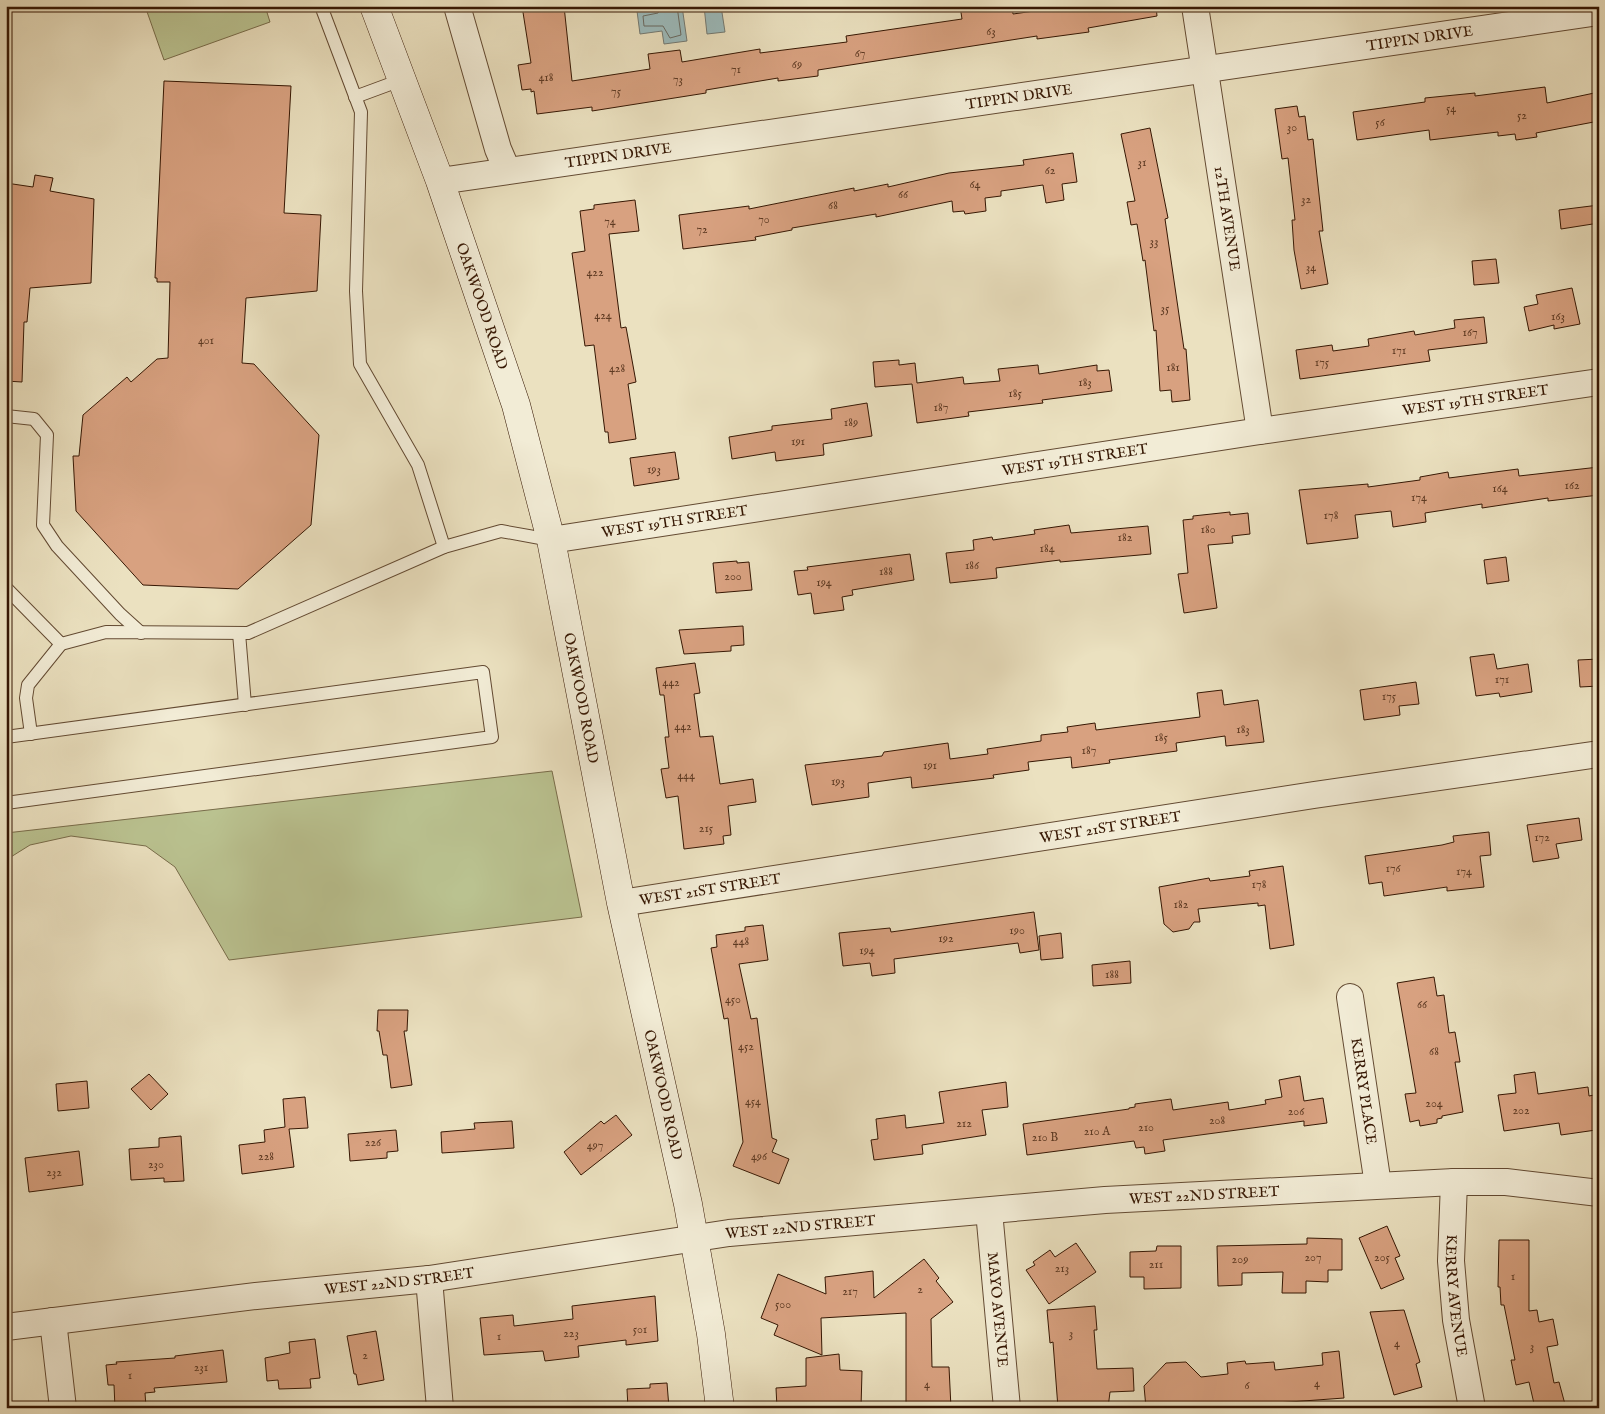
<svg xmlns="http://www.w3.org/2000/svg" width="1605" height="1414" font-family="'IM FELL English',serif">
<style>
.green{fill:#bac290;stroke:#786c4a}
.water{fill:#9cbbbc;stroke:#737972}
.lines{fill:none;stroke-linecap:round;stroke-linejoin:round}
.shore{stroke:#696960;stroke-width:1}
.building{fill:#d8a180;stroke:#361703}
.service-casing{stroke:#634a32;stroke-width:14}
.minor-casing{stroke:#634a32;stroke-width:28}
.secondary-casing{stroke:#361703;stroke-width:29}
.service{stroke:#f2ecd6;stroke-width:12}
.minor{stroke:#f2ecd6;stroke-width:26}
.secondary{stroke:#f2ecd6;stroke-width:28}
.labels{text-anchor:middle;stroke-width:4;stroke-linejoin:round;paint-order:stroke}
.number-label{font-size:12px;fill:#5e3a22}
.street-label{font-size:15px;fill:#361703;stroke:#f2ecd6}
</style>
<rect width="100%" height="100%" fill="#ebe1c0"/>
<filter id="stains"><feTurbulence type="fractalNoise" baseFrequency=".004" numOctaves="4"/><feColorMatrix values="0 0 0 0 .2 0 0 0 0 .09 0 0 0 0 .02 0 0 0 .5 -.17"/></filter>
<radialGradient id="worn" r=".72"><stop offset=".6" stop-color="#630" stop-opacity="0"/><stop offset="1" stop-color="#630" stop-opacity=".3"/></radialGradient>
<g class="green">
<polygon points="145,6 265,6 270,22 164,60"/>
<polygon points="552,771 582,917 229,960 175,867 146,846 71,836 30,845 6,860 6,833"/>
</g>
<g class="water">
<polygon points="673,6 682,6 687,41 664,44 662,31 640,34 637,11"/>
<polygon points="704,6 721,6 725,32 707,34"/>
</g>
<g class="lines">
<polyline class="shore" points="661,6 658,13 643,16 644,26 663,26 670,38 681,35 677,6"/>
</g>
<g class="building">
<polygon points="522,6 564,6 572,81 650,69 648,54 680,50 682,62 760,49 760,53 847,42 846,36 962,19 960,6 1012,6 1013,14 1070,6 1156,6 1157,16 1088,28 1089,32 1037,39 1037,36 818,70 818,76 778,81 778,78 706,90 706,93 592,111 592,107 537,114 534,91 531,92 531,89 522,90 518,65 531,63"/>
<polygon points="164,81 291,86 284,213 321,215 317,291 246,298 242,363 254,364 319,435 311,525 238,589 143,585 76,511 73,456 79,456 83,415 127,377 131,382 157,359 168,358 170,282 157,282 157,278 155,278"/>
<polygon points="1545,87 1547,103 1599,92 1599,121 1536,133 1537,137 1516,140 1515,134 1498,136 1498,132 1430,140 1429,130 1357,140 1353,112 1425,102 1425,98 1475,93 1475,96"/>
<polygon points="1297,106 1299,117 1305,116 1308,140 1313,139 1323,231 1319,231 1328,284 1301,289 1294,250 1292,220 1295,220 1288,158 1282,159 1275,109"/>
<polygon points="1150,128 1168,218 1165,219 1184,349 1186,349 1190,400 1172,402 1171,390 1160,391 1156,330 1154,331 1145,260 1143,261 1137,224 1131,225 1127,202 1135,201 1121,134"/>
<polygon points="1073,153 1077,182 1062,184 1064,200 1046,203 1043,185 1001,191 1001,196 985,198 986,211 965,214 964,211 953,212 952,201 876,217 876,214 792,228 792,230 755,237 756,240 683,249 679,215 749,206 749,209 854,188 854,191 888,184 888,187 949,173 1024,165 1023,160"/>
<polygon points="35,175 53,178 50,191 94,199 91,283 30,288 27,322 24,322 22,382 6,381 6,183 33,187"/>
<polygon points="635,200 639,231 609,234 621,328 626,327 636,382 628,384 636,439 609,443 608,432 605,432 594,345 585,346 572,253 585,251 580,211 594,209 594,205"/>
<polygon points="1599,205 1599,223 1561,229 1559,210"/>
<polygon points="1496,259 1499,283 1474,285 1472,261"/>
<polygon points="1572,288 1580,324 1554,329 1554,325 1529,331 1524,307 1538,304 1536,295"/>
<polygon points="1484,317 1487,343 1428,350 1430,361 1300,379 1296,350 1332,345 1333,351 1369,346 1368,339 1414,331 1415,335 1455,328 1454,320"/>
<polygon points="899,360 899,365 915,363 917,383 963,377 964,384 1000,381 998,369 1038,365 1039,374 1097,365 1097,371 1109,370 1112,391 1042,400 1043,403 968,412 969,416 917,423 912,384 875,387 873,362"/>
<polygon points="867,403 872,436 823,444 824,455 776,461 775,452 732,459 729,437 772,430 772,426 832,419 831,409"/>
<polygon points="675,452 679,479 634,486 630,458"/>
<polygon points="1599,467 1599,495 1548,501 1548,498 1482,508 1482,504 1425,513 1426,522 1393,527 1391,511 1355,515 1358,538 1307,544 1299,490 1368,484 1368,487 1420,480 1420,477 1448,472 1449,478 1518,469 1519,476"/>
<polygon points="1230,512 1230,515 1248,513 1250,534 1232,536 1233,543 1208,545 1217,608 1184,613 1178,574 1188,573 1183,520 1193,519 1193,516"/>
<polygon points="1069,525 1071,533 1148,526 1151,554 1060,562 1060,560 996,568 997,578 950,583 946,553 974,550 973,540 992,537 993,540 1035,534 1034,530"/>
<polygon points="910,554 914,580 852,590 853,595 842,597 844,610 814,614 811,593 798,595 794,571 808,570 807,567"/>
<polygon points="1506,557 1509,581 1487,584 1484,560"/>
<polygon points="737,561 737,563 749,562 752,590 716,593 713,563"/>
<polygon points="743,626 744,645 731,646 731,651 684,654 679,630"/>
<polygon points="1494,654 1497,669 1528,664 1532,692 1500,697 1499,693 1476,696 1470,657"/>
<polygon points="1599,659 1599,686 1580,687 1578,660"/>
<polygon points="695,663 700,693 694,694 700,737 713,736 720,784 753,779 756,802 728,806 731,835 723,836 724,844 684,849 678,796 666,798 661,769 669,768 665,737 669,737 664,695 660,695 656,668"/>
<polygon points="1416,682 1419,704 1399,706 1400,715 1364,720 1360,690"/>
<polygon points="1222,690 1224,705 1258,700 1264,742 1226,746 1225,736 1176,743 1177,751 1109,760 1110,763 1072,768 1071,757 1028,762 1029,770 993,775 994,778 912,788 911,777 868,783 869,797 812,805 805,765 882,756 884,752 948,743 950,759 988,754 987,749 1041,741 1041,735 1068,732 1067,727 1095,723 1096,730 1200,717 1197,693"/>
<polygon points="1579,818 1582,840 1556,844 1559,858 1533,862 1527,825"/>
<polygon points="1489,832 1491,855 1480,856 1484,887 1447,891 1447,887 1384,896 1382,882 1369,884 1365,856 1442,845 1454,842 1453,836"/>
<polygon points="1283,866 1294,945 1270,949 1265,905 1258,906 1258,903 1198,909 1200,922 1194,922 1189,929 1173,932 1164,924 1159,887 1209,878 1210,881 1250,876 1249,871"/>
<polygon points="1034,912 1039,950 1020,953 1018,943 894,959 895,973 872,976 870,963 843,966 839,933 890,928 891,932"/>
<polygon points="763,925 768,960 739,964 751,1019 757,1018 772,1138 777,1140 772,1152 789,1159 779,1184 733,1166 743,1142 728,1018 724,1019 711,948 717,947 716,935 745,931 745,927"/>
<polygon points="1061,933 1063,958 1041,960 1039,936"/>
<polygon points="1130,961 1131,983 1093,986 1092,965"/>
<polygon points="1434,977 1437,996 1444,995 1449,1033 1455,1032 1460,1062 1455,1062 1463,1112 1442,1116 1442,1118 1437,1119 1437,1123 1420,1126 1419,1120 1410,1122 1405,1094 1416,1093 1397,983"/>
<polygon points="378,1010 408,1010 407,1031 404,1031 412,1085 391,1088 387,1055 383,1055 379,1031 377,1031"/>
<polygon points="1535,1072 1538,1094 1588,1087 1589,1096 1599,1094 1599,1126 1595,1126 1596,1130 1561,1135 1559,1123 1504,1131 1498,1095 1516,1093 1514,1075"/>
<polygon points="149,1074 168,1094 151,1110 131,1089"/>
<polygon points="1300,1076 1304,1101 1323,1098 1327,1123 1304,1126 1304,1121 1163,1140 1165,1151 1145,1154 1144,1147 1136,1148 1134,1141 1027,1155 1023,1124 1129,1109 1129,1108 1135,1107 1135,1104 1171,1099 1173,1110 1228,1102 1229,1110 1266,1104 1265,1100 1282,1097 1279,1080"/>
<polygon points="87,1081 89,1108 58,1111 56,1084"/>
<polygon points="1006,1082 1008,1107 982,1110 986,1135 922,1145 923,1154 874,1160 871,1140 878,1139 876,1119 905,1115 906,1128 944,1123 939,1092"/>
<polygon points="305,1097 308,1128 289,1129 294,1167 242,1174 239,1145 265,1142 264,1130 285,1127 283,1099"/>
<polygon points="616,1115 632,1135 581,1175 564,1152 601,1121 604,1124"/>
<polygon points="512,1121 514,1148 442,1153 441,1132 475,1129 474,1123"/>
<polygon points="396,1130 398,1151 387,1152 387,1158 350,1161 348,1134"/>
<polygon points="181,1136 184,1181 164,1182 164,1178 131,1180 129,1149 159,1147 159,1138"/>
<polygon points="79,1151 83,1185 29,1192 25,1158"/>
<polygon points="1387,1226 1400,1256 1395,1258 1404,1279 1381,1289 1359,1238"/>
<polygon points="1307,1238 1342,1239 1342,1270 1328,1270 1328,1282 1306,1281 1306,1293 1282,1293 1283,1272 1242,1273 1242,1285 1218,1286 1217,1246 1307,1244"/>
<polygon points="1499,1240 1529,1240 1529,1311 1537,1310 1539,1322 1553,1319 1558,1345 1547,1347 1554,1383 1559,1382 1566,1408 1535,1408 1529,1382 1516,1385 1511,1360 1515,1360 1504,1305 1501,1305 1500,1287 1498,1287"/>
<polygon points="1076,1243 1096,1272 1049,1304 1026,1270 1035,1265 1033,1262 1050,1250 1055,1257"/>
<polygon points="1157,1246 1181,1246 1181,1288 1144,1289 1144,1277 1130,1277 1130,1252 1156,1251"/>
<polygon points="924,1259 939,1278 936,1281 953,1302 931,1319 932,1367 949,1367 951,1408 906,1408 906,1313 821,1318 822,1355 774,1335 778,1325 761,1318 778,1274 826,1294 825,1277 873,1271 874,1298"/>
<polygon points="655,1296 658,1341 626,1345 626,1340 578,1346 579,1357 545,1361 543,1351 484,1355 480,1318 513,1315 514,1326 573,1319 572,1306"/>
<polygon points="1095,1306 1097,1330 1094,1330 1097,1369 1133,1368 1134,1391 1110,1392 1108,1408 1058,1408 1053,1342 1050,1343 1047,1310"/>
<polygon points="1404,1310 1420,1362 1416,1364 1422,1387 1394,1395 1370,1312"/>
<polygon points="376,1331 384,1380 358,1385 356,1374 354,1374 347,1336"/>
<polygon points="315,1339 320,1378 310,1379 311,1388 279,1389 278,1380 267,1381 265,1358 290,1353 289,1342"/>
<polygon points="223,1350 227,1382 154,1388 155,1392 145,1393 146,1407 115,1408 114,1385 108,1385 106,1365 117,1364 116,1362 175,1358 175,1356"/>
<polygon points="1339,1351 1344,1398 1208,1408 1146,1408 1144,1386 1166,1363 1186,1362 1201,1377 1228,1374 1227,1363 1245,1361 1246,1364 1274,1362 1275,1370 1323,1365 1322,1353"/>
<polygon points="839,1354 840,1370 862,1371 861,1408 777,1408 776,1388 806,1386 806,1358"/>
<polygon points="667,1383 669,1408 628,1408 627,1389 650,1388 650,1384"/>
</g>
<g class="lines">
<defs>
<g id="service">
<polyline points="321,6 361,112 356,291 360,364 418,465 444,547"/>
<polyline points="355,97 401,80"/>
<polyline points="6,416 34,419 47,435 43,525 57,546 120,614 141,633"/>
<polyline points="6,588 61,644 106,632 248,633 444,547 501,531 551,540"/>
<polyline points="239,633 245,705"/>
<polyline points="31,734 26,698 28,685 61,644"/>
<polyline points="6,737 483,672 492,737 6,803"/>
</g>
<g id="minor">
<polyline points="457,6 498,149 507,170"/>
<path id="s1" d="M1195,6L1260,431"/>
<path id="s2" d="M440,181L1599,12"/>
<path id="s3" d="M551,540L1260,431L1599,382"/>
<path id="s4" d="M621,903L1314,795L1599,754"/>
<path id="s5" d="M1350,997L1378,1185"/>
<path id="s6" d="M1454,1182L1451,1261L1456,1320L1472,1408"/>
<path id="s7" d="M989,1211L1007,1408"/>
<polyline points="429,1279 440,1408"/>
<polyline points="53,1321 63,1408"/>
<path id="s8" d="M6,1327L256,1296L429,1279L729,1233L1105,1200L1454,1182H1506L1599,1193"/>
</g>
<g id="secondary">
<path id="s9" d="M374,6L440,181L516,405L551,540L621,903L688,1204L711,1334L720,1408"/>
</g>
</defs>
<use href="#service" class="service-casing"/>
<use href="#minor" class="minor-casing"/>
<use href="#secondary" class="secondary-casing"/>
<use href="#service" class="service"/>
<use href="#minor" class="minor"/>
<use href="#secondary" class="secondary"/>
</g>
<g class="labels">
<g class="number-label">
<text x="991" y="35">63</text>
<text x="860" y="57">67</text>
<text x="797" y="68">69</text>
<text x="736" y="73">71</text>
<text x="546" y="81">418</text>
<text x="678" y="83">73</text>
<text x="616" y="95">75</text>
<text x="1451" y="112">54</text>
<text x="1522" y="119">52</text>
<text x="1380" y="126">56</text>
<text x="1292" y="131">30</text>
<text x="1142" y="166">31</text>
<text x="1050" y="174">62</text>
<text x="975" y="188">64</text>
<text x="903" y="198">66</text>
<text x="1306" y="203">32</text>
<text x="833" y="209">68</text>
<text x="764" y="223">70</text>
<text x="610" y="225">74</text>
<text x="702" y="233">72</text>
<text x="1154" y="245">33</text>
<text x="1311" y="271">34</text>
<text x="595" y="276">422</text>
<text x="1165" y="312">35</text>
<text x="603" y="319">424</text>
<text x="1558" y="320">163</text>
<text x="1470" y="336">167</text>
<text x="206" y="344">401</text>
<text x="1399" y="354">171</text>
<text x="1322" y="366">175</text>
<text x="1173" y="371">181</text>
<text x="617" y="372">428</text>
<text x="1085" y="386">183</text>
<text x="1015" y="397">185</text>
<text x="941" y="411">187</text>
<text x="851" y="426">189</text>
<text x="798" y="445">191</text>
<text x="654" y="473">193</text>
<text x="1572" y="489">162</text>
<text x="1500" y="492">164</text>
<text x="1419" y="501">174</text>
<text x="1331" y="519">178</text>
<text x="1208" y="533">180</text>
<text x="1125" y="541">182</text>
<text x="1047" y="552">184</text>
<text x="972" y="569">186</text>
<text x="886" y="575">188</text>
<text x="733" y="580">200</text>
<text x="824" y="586">194</text>
<text x="1502" y="683">171</text>
<text x="671" y="686">442</text>
<text x="1389" y="700">175</text>
<text x="683" y="730">442</text>
<text x="1243" y="733">183</text>
<text x="1161" y="741">185</text>
<text x="1089" y="754">187</text>
<text x="930" y="769">191</text>
<text x="686" y="779">444</text>
<text x="838" y="785">193</text>
<text x="706" y="832">215</text>
<text x="1542" y="841">172</text>
<text x="1393" y="872">176</text>
<text x="1464" y="875">174</text>
<text x="1259" y="888">178</text>
<text x="1181" y="908">182</text>
<text x="1017" y="934">190</text>
<text x="946" y="942">192</text>
<text x="741" y="945">448</text>
<text x="867" y="954">194</text>
<text x="1112" y="978">188</text>
<text x="733" y="1003">450</text>
<text x="1422" y="1008">66</text>
<text x="746" y="1050">452</text>
<text x="1434" y="1055">68</text>
<text x="753" y="1105">454</text>
<text x="1434" y="1107">204</text>
<text x="1521" y="1114">202</text>
<text x="1296" y="1115">206</text>
<text x="1217" y="1124">208</text>
<text x="964" y="1127">212</text>
<text x="1146" y="1131">210</text>
<text x="1097" y="1135">210 A</text>
<text x="1045" y="1141">210 B</text>
<text x="373" y="1146">226</text>
<text x="595" y="1149">497</text>
<text x="266" y="1160">228</text>
<text x="759" y="1160">496</text>
<text x="156" y="1168">230</text>
<text x="54" y="1176">232</text>
<text x="1313" y="1261">207</text>
<text x="1382" y="1261">205</text>
<text x="1240" y="1263">209</text>
<text x="1156" y="1268">211</text>
<text x="1062" y="1272">213</text>
<text x="1513" y="1280">1</text>
<text x="920" y="1293">2</text>
<text x="850" y="1295">217</text>
<text x="783" y="1308">500</text>
<text x="640" y="1333">501</text>
<text x="571" y="1337">223</text>
<text x="1071" y="1337">3</text>
<text x="499" y="1340">1</text>
<text x="1397" y="1347">4</text>
<text x="1532" y="1350">3</text>
<text x="365" y="1359">2</text>
<text x="201" y="1371">231</text>
<text x="130" y="1379">1</text>
<text x="1317" y="1387">4</text>
<text x="927" y="1388">4</text>
<text x="1247" y="1389">6</text>
</g>
<g class="street-label">
<text dy="5" stroke="none"><textPath href="#s2" startOffset="990">TIPPIN DRIVE</textPath></text>
<text dy="5" stroke="none"><textPath href="#s2" startOffset="585">TIPPIN DRIVE</textPath></text>
<text dy="5" stroke="none"><textPath href="#s2" startOffset="180">TIPPIN DRIVE</textPath></text>
<text dy="5" stroke="none"><textPath href="#s1" startOffset="215">12TH AVENUE</textPath></text>
<text dy="5" stroke="none"><textPath href="#s9" startOffset="319">OAKWOOD ROAD</textPath></text>
<text dy="5" stroke="none"><textPath href="#s3" startOffset="935">WEST 19TH STREET</textPath></text>
<text dy="5" stroke="none"><textPath href="#s3" startOffset="530">WEST 19TH STREET</textPath></text>
<text dy="5" stroke="none"><textPath href="#s3" startOffset="125">WEST 19TH STREET</textPath></text>
<text dy="5" stroke="none"><textPath href="#s9" startOffset="724">OAKWOOD ROAD</textPath></text>
<text dy="5" stroke="none"><textPath href="#s4" startOffset="495">WEST 21ST STREET</textPath></text>
<text dy="5" stroke="none"><textPath href="#s4" startOffset="90">WEST 21ST STREET</textPath></text>
<text dy="5" stroke="none"><textPath href="#s5" startOffset="95">KERRY PLACE</textPath></text>
<text dy="5" stroke="none"><textPath href="#s9" startOffset="1129">OAKWOOD ROAD</textPath></text>
<text dy="5" stroke="none"><textPath href="#s8" startOffset="1206">WEST 22ND STREET</textPath></text>
<text dy="5" stroke="none"><textPath href="#s8" startOffset="801">WEST 22ND STREET</textPath></text>
<text dy="5" stroke="none"><textPath href="#s8" startOffset="396">WEST 22ND STREET</textPath></text>
<text dy="5" stroke="none"><textPath href="#s6" startOffset="114">KERRY AVENUE</textPath></text>
<text dy="5" stroke="none"><textPath href="#s7" startOffset="99">MAYO AVENUE</textPath></text>
</g>
</g>
<rect width="1605" height="1414" fill="none" stroke="#ebe1c0" stroke-width="25"/>
<rect x="8" y="8" width="1590" height="1399" fill="none" stroke="#361703" stroke-width="2.5"/>
<rect x="12" y="12" width="1580" height="1389" fill="none" stroke="#361703"/>
<rect width="100%" height="100%" filter="url(#stains)"/>
<rect width="100%" height="100%" fill="url(#worn)"/>
</svg>
